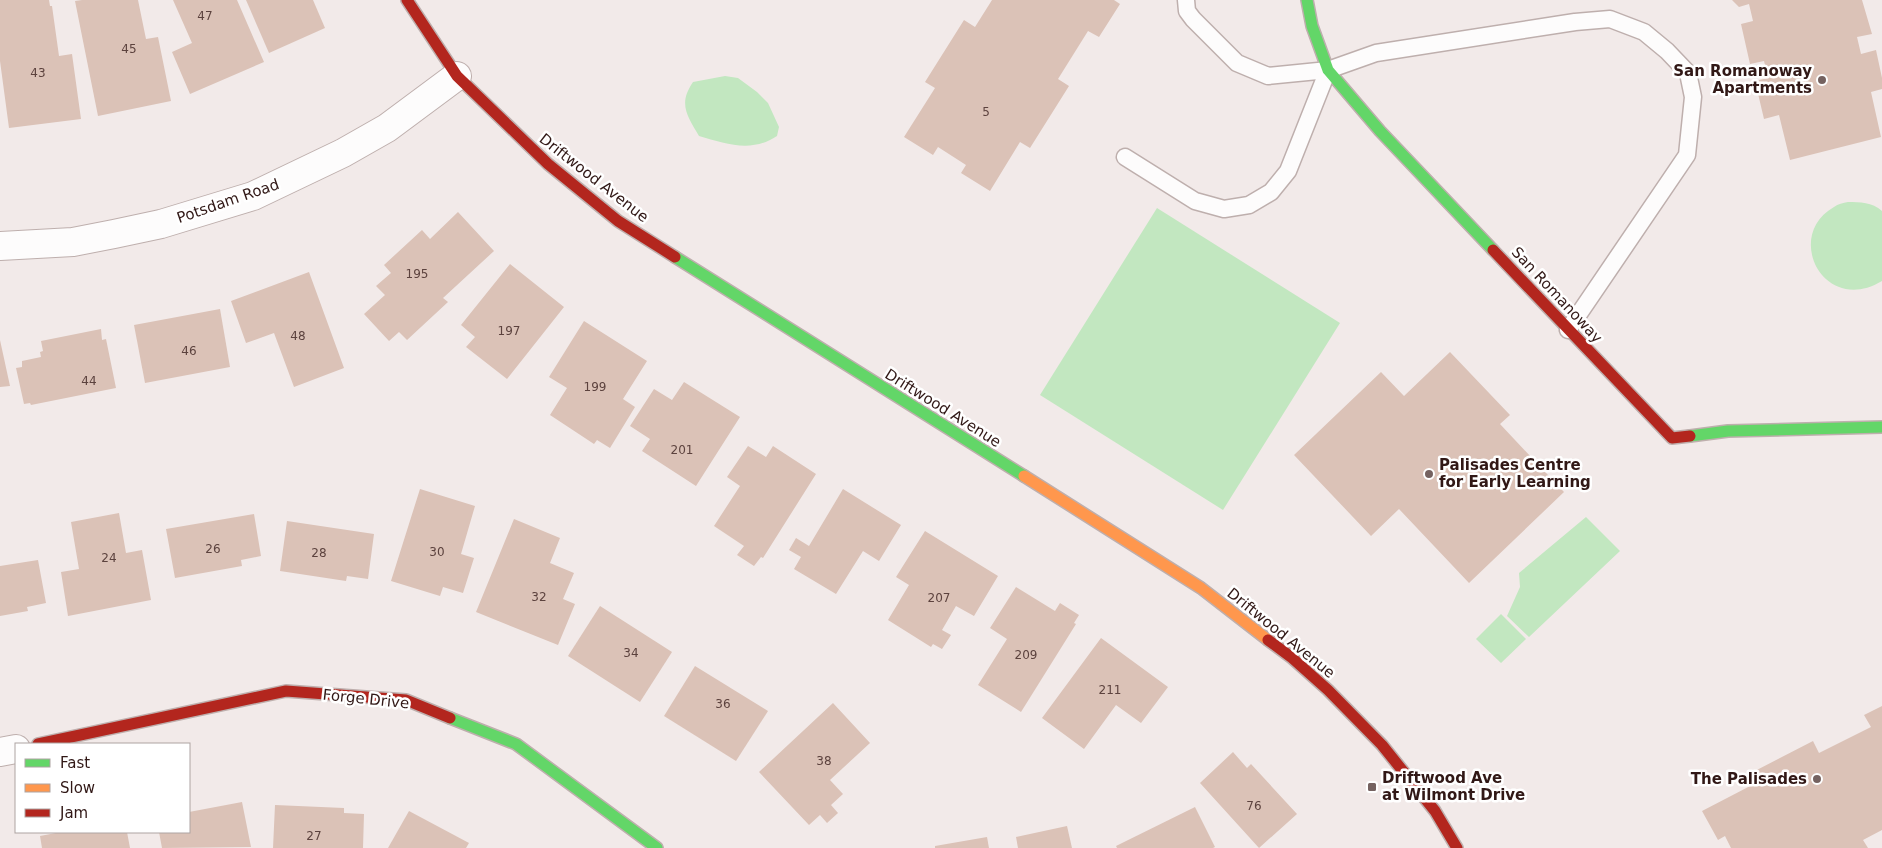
<svg xmlns="http://www.w3.org/2000/svg" width="1882" height="848" font-family="'DejaVu Sans',sans-serif">
<style>
.green{fill:#c2e7c0}
.building{fill:#dbc2b7}
.lines{fill:none;stroke-linecap:round;stroke-linejoin:round}
.lane-casing{stroke:#beafad;stroke-width:19}
.street-casing{stroke:#beafad;stroke-width:30}
.fast-casing{stroke:#beafad;stroke-width:14}
.slow-casing{stroke:#beafad;stroke-width:14}
.jam-casing{stroke:#beafad;stroke-width:14}
.lane{stroke:#fdfcfc;stroke-width:16}
.street{stroke:#fdfcfc;stroke-width:28}
.fast{stroke:#63d668;stroke-width:11}
.slow{stroke:#ff974d;stroke-width:11}
.jam{stroke:#b3261e;stroke-width:11}
.poi-dot{fill:#756260;stroke:#fff;stroke-width:2}
.labels{text-anchor:middle;stroke-width:5;stroke-linejoin:round;paint-order:stroke}
.number-label{font-size:12px;fill:#5c423e}
.poi-label{font-size:15px;font-weight:bold;fill:#311816;stroke:#fff;text-anchor:end}
.street-label{font-size:15px;fill:#311816;stroke:#fff}
</style>
<rect width="100%" height="100%" fill="#f2eae9"/>
<g class="green">
<path d="M725,76L738,78L757,92L768,103L779,127L777,136C752,153 726,144 699,136C687,115 678,104 693,82Z"/>
<path d="M1848,202C1860,202 1872,202 1882,211V281C1824,316 1783,236 1834,207C1838,204 1843,203 1848,202Z"/>
<polygon points="1157,208 1340,323 1223,510 1040,395"/>
<polygon points="1586,517 1620,551 1529,637 1507,616 1520,587 1519,573"/>
<polygon points="1501,614 1526,639 1501,663 1476,639"/>
</g>
<g class="building">
<polygon points="0,0 49,0 50,6 52,6 59,56 72,54 81,119 9,128 0,61"/>
<polygon points="82,0 138,0 146,39 158,37 171,101 98,116 75,1"/>
<polygon points="173,0 237,0 264,62 190,94 172,52 192,43"/>
<polygon points="246,0 313,0 325,28 269,53"/>
<polygon points="992,0 1114,0 1120,4 1099,37 1088,31 1058,79 1069,86 1030,148 1020,142 990,191 961,173 966,165 938,147 933,155 904,137 935,88 925,82 964,20 975,27"/>
<polygon points="1732,0 1862,0 1872,34 1857,37 1861,54 1876,50 1882,78 1882,89 1871,92 1881,137 1790,160 1779,115 1764,119 1755,81 1768,78 1764,61 1750,64 1741,24 1753,21 1749,4 1739,7"/>
<polygon points="458,212 494,251 443,298 448,302 407,340 399,332 389,341 364,314 385,295 376,286 391,273 384,265 422,230 430,239"/>
<polygon points="510,264 564,307 507,379 466,347 475,337 461,325"/>
<polygon points="309,272 344,368 294,387 274,333 246,343 231,301"/>
<polygon points="220,309 230,367 145,383 134,325"/>
<polygon points="584,321 647,361 623,399 635,407 610,448 597,440 594,444 550,415 567,388 549,377"/>
<polygon points="101,329 102,340 106,339 116,388 31,405 30,403 24,404 16,368 22,367 22,361 41,357 40,352 43,351 41,341"/>
<polygon points="0,340 10,386 0,387"/>
<polygon points="1450,352 1510,415 1500,424 1564,492 1469,583 1399,509 1371,536 1294,455 1381,372 1404,396"/>
<polygon points="684,382 740,417 696,486 642,451 650,439 630,426 654,389 672,400"/>
<polygon points="748,446 766,457 773,446 816,474 763,558 761,557 754,566 737,555 744,546 714,526 740,486 727,477"/>
<polygon points="420,489 475,506 461,554 474,558 463,593 443,587 440,596 391,581"/>
<polygon points="843,489 901,525 879,561 863,551 836,594 794,569 801,557 789,550 796,538 809,546"/>
<polygon points="119,513 126,553 142,550 151,600 68,616 61,572 79,569 71,522"/>
<polygon points="254,514 261,556 241,560 242,566 175,578 166,529"/>
<polygon points="514,519 560,538 550,563 574,573 563,599 575,604 558,645 476,612"/>
<polygon points="287,521 374,534 368,579 347,576 346,581 280,571"/>
<polygon points="925,531 998,576 974,616 956,606 942,630 951,635 942,649 933,644 931,647 888,620 909,585 896,577"/>
<polygon points="38,560 46,603 27,607 28,611 0,616 0,566"/>
<polygon points="1016,587 1055,611 1060,603 1079,615 1074,623 1076,624 1021,712 978,685 1007,639 990,628"/>
<polygon points="600,606 672,652 640,702 568,656"/>
<polygon points="1101,638 1168,687 1141,723 1116,705 1084,749 1042,718"/>
<polygon points="695,666 768,711 736,761 664,716"/>
<polygon points="833,703 870,743 830,780 843,794 831,805 838,813 827,823 820,815 809,825 759,772"/>
<polygon points="1882,706 1882,830 1863,840 1868,848 1731,848 1725,836 1718,840 1702,811 1754,784 1749,774 1813,741 1819,753 1871,727 1864,715"/>
<polygon points="1233,752 1247,768 1251,764 1297,814 1259,848 1200,783"/>
<polygon points="242,802 251,847 162,848 159,832 189,832 189,812"/>
<polygon points="275,805 344,808 344,813 364,814 363,848 273,848"/>
<polygon points="1195,807 1215,847 1213,848 1117,848 1116,846"/>
<polygon points="409,811 469,843 466,848 388,848"/>
<polygon points="1067,826 1072,848 1018,848 1016,837"/>
<polygon points="61,832 127,832 130,848 42,848 40,836"/>
<polygon points="987,837 989,848 935,848 935,846"/>
</g>
<g class="lines">
<defs>
<g id="lane">
<polyline points="1186,0 1187,11 1193,19 1237,63 1268,76 1328,70 1376,53 1575,22 1610,19 1644,32 1667,51 1688,73 1693,97 1687,155 1568,330"/>
<polyline points="1125,157 1195,201 1224,209 1249,205 1271,192 1288,171 1328,70"/>
</g>
<g id="street">
<polyline points="0,246 73,242 114,234 161,224 253,196 343,153 387,128 457,76"/>
<polyline points="0,752 16,749"/>
</g>
<g id="fast">
<polyline points="1307,0 1312,26 1328,70 1380,131 1493,250"/>
<polyline points="675,257 1024,476"/>
<polyline points="1690,436 1728,431 1882,427"/>
<polyline points="450,718 516,744 657,848"/>
</g>
<polyline id="slow" points="1024,476 1201,588 1268,640"/>
<g id="jam">
<polyline points="407,0 457,76 548,164 618,221 675,257"/>
<polyline points="1493,250 1672,438 1690,436"/>
<polyline points="1268,640 1291,657 1328,690 1382,745 1435,811 1457,848"/>
<polyline points="38,744 286,691 406,700 450,718"/>
</g>
</defs>
<use href="#lane" class="lane-casing"/>
<use href="#street" class="street-casing"/>
<use href="#fast" class="fast-casing"/>
<use href="#slow" class="slow-casing"/>
<use href="#jam" class="jam-casing"/>
<use href="#lane" class="lane"/>
<use href="#street" class="street"/>
<use href="#fast" class="fast"/>
<use href="#slow" class="slow"/>
<use href="#jam" class="jam"/>
</g>
<g class="poi-dot">
<circle cx="1822" cy="80" r="5"/>
<circle cx="1429" cy="474" r="5"/>
<circle cx="1817" cy="779" r="5"/>
<rect x="1367" y="782" width="10" height="10" rx="2.5"/>
</g>
<g class="labels">
<g class="number-label">
<text x="205" y="20">47</text>
<text x="129" y="53">45</text>
<text x="38" y="77">43</text>
<text x="986" y="116">5</text>
<text x="417" y="278">195</text>
<text x="509" y="335">197</text>
<text x="298" y="340">48</text>
<text x="189" y="355">46</text>
<text x="89" y="385">44</text>
<text x="595" y="391">199</text>
<text x="682" y="454">201</text>
<text x="213" y="553">26</text>
<text x="437" y="556">30</text>
<text x="319" y="557">28</text>
<text x="109" y="562">24</text>
<text x="539" y="601">32</text>
<text x="939" y="602">207</text>
<text x="631" y="657">34</text>
<text x="1026" y="659">209</text>
<text x="1110" y="694">211</text>
<text x="723" y="708">36</text>
<text x="824" y="765">38</text>
<text x="1254" y="810">76</text>
<text x="314" y="840">27</text>
</g>
<g class="poi-label">
<text x="1812" y="76">San Romanoway<tspan x="1812" dy="17">Apartments</tspan></text>
<text x="1439" y="470" text-anchor="start">Palisades Centre<tspan x="1439" dy="17">for Early Learning</tspan></text>
<text x="1382" y="783" text-anchor="start">Driftwood Ave<tspan x="1382" dy="17">at Wilmont Drive</tspan></text>
<text x="1807" y="784">The Palisades</text>
</g>
<g class="street-label">
<text transform="translate(594 178) rotate(38)" y="5">Driftwood Avenue</text>
<text transform="translate(228 201) rotate(-19)" y="5">Potsdam Road</text>
<text transform="translate(1557 295) rotate(47)" y="5">San Romanoway</text>
<text transform="translate(943 408) rotate(32)" y="5">Driftwood Avenue</text>
<text transform="translate(1281 633) rotate(39)" y="5">Driftwood Avenue</text>
<text transform="translate(366 699) rotate(6)" y="5">Forge Drive</text>
</g>
</g>
<rect x="15" y="743" width="175" height="90" fill="#ffffff" stroke="#ada3a2"/>
<rect x="25" y="759" width="25" height="8" fill="#63d668" stroke="#ada3a2"/>
<text x="60" y="768" font-size="15" fill="#311816">Fast</text>
<rect x="25" y="784" width="25" height="8" fill="#ff974d" stroke="#ada3a2"/>
<text x="60" y="793" font-size="15" fill="#311816">Slow</text>
<rect x="25" y="809" width="25" height="8" fill="#b3261e" stroke="#ada3a2"/>
<text x="60" y="818" font-size="15" fill="#311816">Jam</text>
</svg>
